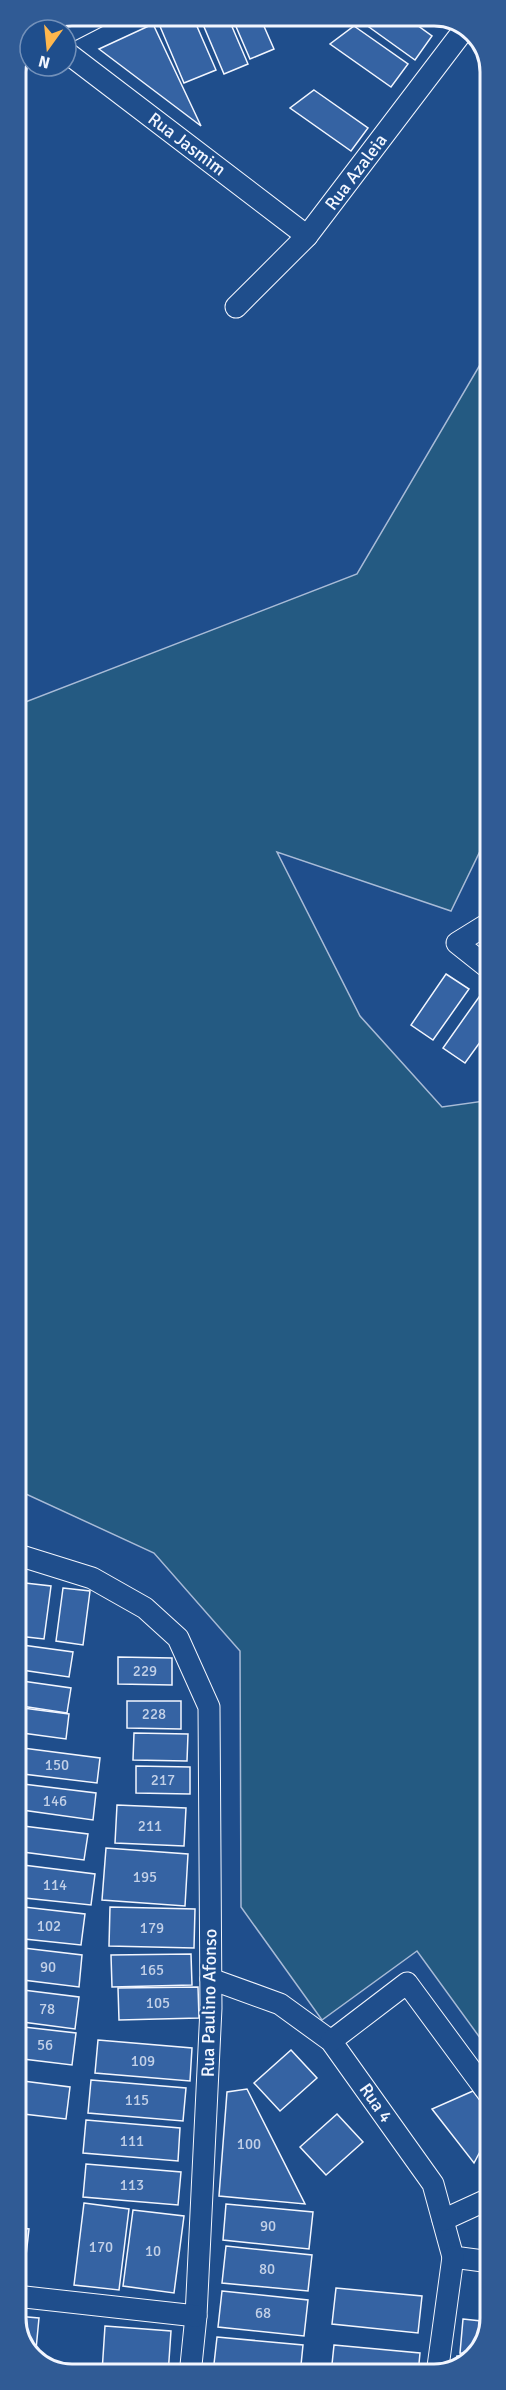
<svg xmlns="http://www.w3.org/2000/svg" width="506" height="2390" font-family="Signika,sans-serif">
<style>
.green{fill:#245a82;stroke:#a8bbd7;stroke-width:1.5}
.building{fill:#3563a3;stroke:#f2f6ff;stroke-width:1.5}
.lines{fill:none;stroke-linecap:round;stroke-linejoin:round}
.minor-casing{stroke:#f2f6ff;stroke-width:23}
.minor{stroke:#1f4e8c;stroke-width:21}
.labels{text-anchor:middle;stroke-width:4.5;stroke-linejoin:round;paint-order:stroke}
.number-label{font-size:15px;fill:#c3d1e8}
.street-label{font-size:18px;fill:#f2f6ff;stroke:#1f4e8c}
.rim{fill:none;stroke:#f2f6ff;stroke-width:3}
</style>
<rect width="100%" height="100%" fill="#1f4e8c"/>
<polygon class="green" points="491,346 491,842 484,843 451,911 277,852 360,1016 442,1107 491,1100 491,2053 417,1951 322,2020 241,1907 240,1651 154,1553 15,1489 15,706 357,574"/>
<g class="building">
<polygon points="181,15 192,15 216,70 184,83 159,24"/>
<polygon points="199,15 227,15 248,64 224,74"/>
<polygon points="231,15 259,15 274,49 250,59"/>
<polygon points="357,15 403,15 432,36 415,60 355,17"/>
<polygon points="153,24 201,126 99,49"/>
<polygon points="354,26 408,64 391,87 330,44"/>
<polygon points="314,90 368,128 351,151 290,108"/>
<polygon points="446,974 469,989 433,1040 411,1025"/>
<polygon points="479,997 491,1006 491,1027 465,1063 443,1048"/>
<polygon points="25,1583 51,1586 44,1639 18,1636"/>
<polygon points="63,1588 90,1591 83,1645 56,1641"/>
<polygon points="15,1644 73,1652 69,1677 15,1669"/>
<polygon points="118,1657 172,1658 172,1685 118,1684"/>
<polygon points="15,1680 71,1688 67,1713 15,1705"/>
<polygon points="127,1701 181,1701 181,1729 127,1728"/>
<polygon points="15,1707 69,1714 66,1739 15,1732"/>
<polygon points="134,1733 188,1734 187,1761 133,1760"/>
<polygon points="15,1747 100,1758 97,1783 15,1773"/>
<polygon points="136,1766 190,1767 190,1794 136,1793"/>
<polygon points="15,1783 96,1793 93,1820 15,1809"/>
<polygon points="117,1805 186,1808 184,1846 115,1843"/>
<polygon points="15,1825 88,1834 84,1860 15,1851"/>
<polygon points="106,1848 188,1854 185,1906 102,1900"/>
<polygon points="15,1864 95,1874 91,1905 15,1897"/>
<polygon points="15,1906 85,1914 81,1945 15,1938"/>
<polygon points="110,1907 195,1909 194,1948 109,1946"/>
<polygon points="15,1947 82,1955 79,1987 15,1979"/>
<polygon points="191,1954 192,1985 112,1987 111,1955"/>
<polygon points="198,1987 199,2018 119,2020 118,1988"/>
<polygon points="15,1989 79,1997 75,2029 15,2021"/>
<polygon points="15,2026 76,2033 72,2065 15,2058"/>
<polygon points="98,2040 192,2048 190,2081 95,2073"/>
<polygon points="291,2050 317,2078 280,2111 254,2083"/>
<polygon points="15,2080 70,2087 66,2119 15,2113"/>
<polygon points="91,2080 186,2088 183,2121 88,2113"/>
<polygon points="247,2089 305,2204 219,2196 227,2092"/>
<polygon points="473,2091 491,2115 491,2131 474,2163 432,2109"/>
<polygon points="337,2114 363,2142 326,2175 300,2147"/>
<polygon points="86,2120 180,2128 178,2161 83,2153"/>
<polygon points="86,2164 181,2172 178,2205 83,2197"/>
<polygon points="84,2203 129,2209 119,2290 74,2285"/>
<polygon points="226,2204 313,2212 309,2249 223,2240"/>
<polygon points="133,2210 184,2216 174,2293 123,2286"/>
<polygon points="16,2227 29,2229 23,2282 16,2281"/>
<polygon points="226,2246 312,2255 308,2291 222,2283"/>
<polygon points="336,2288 422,2296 418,2333 332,2324"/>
<polygon points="222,2291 308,2300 304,2336 218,2327"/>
<polygon points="16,2316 39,2318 35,2360 32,2359 16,2327"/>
<polygon points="463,2319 490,2322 478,2355 460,2353"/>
<polygon points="105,2326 171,2331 168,2375 102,2372"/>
<polygon points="217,2337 303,2345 300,2375 213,2373"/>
<polygon points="334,2345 420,2353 418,2374 331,2374"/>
<polygon points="457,2356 474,2357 456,2367"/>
</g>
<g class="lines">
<defs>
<g id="minor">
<polyline points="66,33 101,15"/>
<polyline points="66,52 307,236"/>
<polyline points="22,55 30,51"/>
<polyline points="236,307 307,236 466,27"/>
<polyline points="491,922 457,943 491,970"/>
<polyline points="15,1554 92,1578 145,1608 178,1638 209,1707 211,2008 196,2316 190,2375"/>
<polyline points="211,1979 280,2004 331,2041 433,2184 453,2257 491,2262"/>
<polyline points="331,2041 407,1983 491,2097"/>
<polyline points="443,2220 491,2198"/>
<polyline points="16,2296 196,2316"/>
<polyline points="437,2374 453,2257"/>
</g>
</defs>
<use href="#minor" class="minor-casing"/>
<use href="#minor" class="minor"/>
</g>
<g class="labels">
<g class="number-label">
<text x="145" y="1676">229</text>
<text x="154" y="1719">228</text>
<text x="57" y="1770">150</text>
<text x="163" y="1785">217</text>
<text x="55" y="1806">146</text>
<text x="150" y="1831">211</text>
<text x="145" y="1882">195</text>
<text x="55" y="1890">114</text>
<text x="49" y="1931">102</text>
<text x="152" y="1933">179</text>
<text x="48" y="1972">90</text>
<text x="152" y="1975">165</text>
<text x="158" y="2008">105</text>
<text x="47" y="2014">78</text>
<text x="45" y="2050">56</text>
<text x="143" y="2066">109</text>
<text x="137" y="2105">115</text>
<text x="132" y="2146">111</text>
<text x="249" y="2149">100</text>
<text x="132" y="2190">113</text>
<text x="268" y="2231">90</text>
<text x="101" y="2252">170</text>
<text x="153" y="2256">10</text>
<text x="267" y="2274">80</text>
<text x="263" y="2318">68</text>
</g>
<g class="street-label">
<text transform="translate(187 144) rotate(37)" y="6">Rua Jasmim</text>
<text transform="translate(356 172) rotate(-53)" y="6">Rua Azaleia</text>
<text transform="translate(209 2003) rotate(-89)" y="6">Rua Paulino Afonso</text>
<text transform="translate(376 2103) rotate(55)" y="6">Rua 4</text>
</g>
</g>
<path d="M0 0H506V2390H0ZM72 26H434A46 46 0 0 1 480 72V2318A46 46 0 0 1 434 2364H72A46 46 0 0 1 26 2318V72A46 46 0 0 1 72 26Z" fill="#305b95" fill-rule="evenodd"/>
<path class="rim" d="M72 26H434A46 46 0 0 1 480 72V2318A46 46 0 0 1 434 2364H72A46 46 0 0 1 26 2318V72A46 46 0 0 1 72 26Z"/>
<g transform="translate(48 48) rotate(195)"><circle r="28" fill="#1f4e8c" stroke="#7391ba" stroke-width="1.5"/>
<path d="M0-4.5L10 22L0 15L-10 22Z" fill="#ffb74d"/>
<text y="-9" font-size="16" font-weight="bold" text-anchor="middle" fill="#f2f6ff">N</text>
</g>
</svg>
